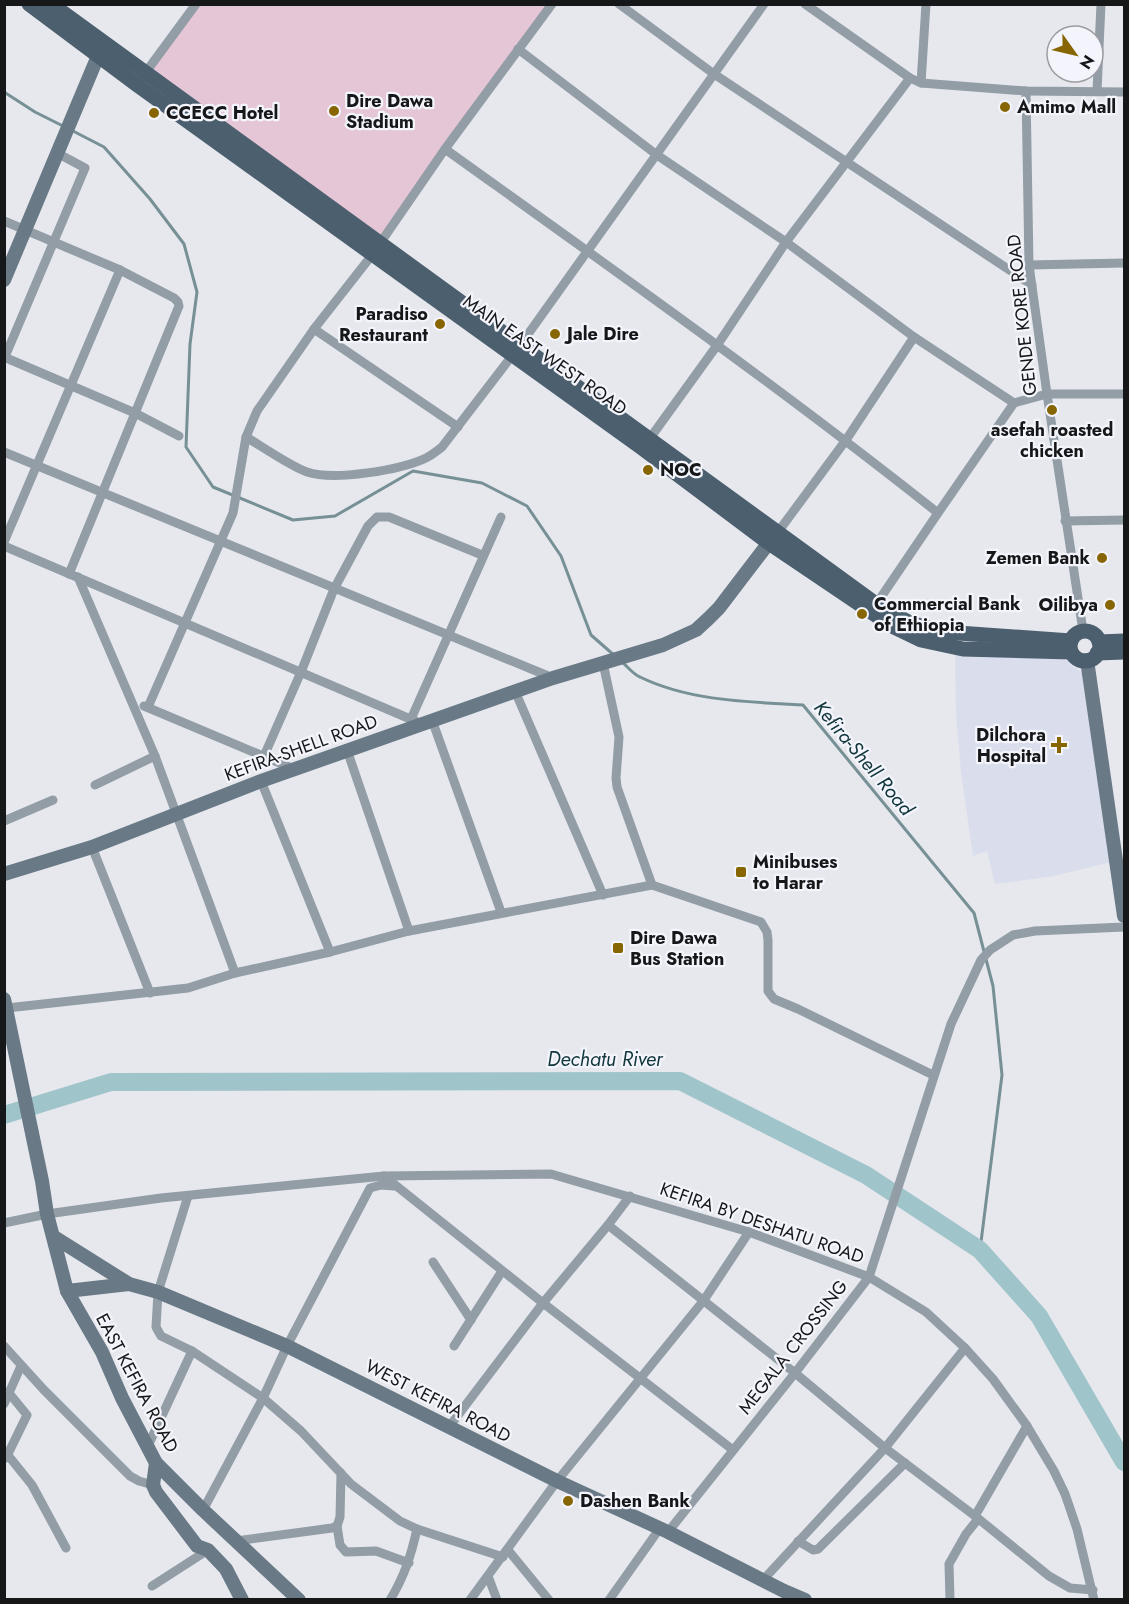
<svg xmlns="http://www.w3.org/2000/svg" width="1129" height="1604" font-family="Jost,sans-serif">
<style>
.built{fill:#daddeb}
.green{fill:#e5c6d6}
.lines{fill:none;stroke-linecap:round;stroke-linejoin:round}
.stream{stroke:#769095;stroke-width:3}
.river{stroke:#9fc4ca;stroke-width:18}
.street{stroke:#929da6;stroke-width:9}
.secondary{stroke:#697986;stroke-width:14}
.primary{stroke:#4c5f6f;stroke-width:15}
.poi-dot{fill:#876601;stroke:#f4f5fc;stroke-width:2}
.labels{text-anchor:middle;stroke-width:4.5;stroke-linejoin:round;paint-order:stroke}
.poi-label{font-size:18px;font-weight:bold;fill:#161719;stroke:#f4f5fc;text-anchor:start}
.street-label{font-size:18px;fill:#161719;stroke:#f4f5fc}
.water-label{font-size:20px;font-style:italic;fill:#11363b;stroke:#f4f5fc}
</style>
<rect width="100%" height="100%" fill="#e6e8ee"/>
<polygon class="built" points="955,653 1060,659 1068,660 1070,665 1082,672 1111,862 1054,876 995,884 987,851 973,856 961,772 956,713"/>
<polygon class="green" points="196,5 552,5 380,243 144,74"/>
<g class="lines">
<g class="stream">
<polyline points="4,92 35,112 63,126"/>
<polyline points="71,130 104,147 150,199 184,244 197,292 190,344 186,447 213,487 293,520 335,516 413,471 482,483 527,506 561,556 591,635 615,656"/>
<path d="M622,662C628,667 633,674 640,677C689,701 748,702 803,705L974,913L993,986L1002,1075L980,1250"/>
</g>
<polyline class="river" points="4,1115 111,1082 680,1081 866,1175 980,1250 1039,1316 1124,1462"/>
<g class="street">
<polyline points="619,4 714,74 1032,285"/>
<polyline points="805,4 910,78 921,83 1026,91 1124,92"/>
<polyline points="518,49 657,155 786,242 914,337 1014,403 1047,394 1124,394"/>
<polyline points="143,76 196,4"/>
<polyline points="921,83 926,4"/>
<polyline points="1026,91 1029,265 1047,394 1083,631"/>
<polyline points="1097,91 1101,4"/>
<path d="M445,149C611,268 778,386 938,513L875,606"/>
<polyline points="4,221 120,270 174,298 178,302 179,306 69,574"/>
<polyline points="1029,265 1124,263"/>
<polyline points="314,329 458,427"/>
<polyline points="4,357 135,413 179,436"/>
<polyline points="4,359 85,168 57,153"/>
<path d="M246,437C263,447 290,466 307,472C334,481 401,470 426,458C432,455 437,451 442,447L521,344L764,4"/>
<polyline points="648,441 718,344 786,242 910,78"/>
<polyline points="4,452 553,678"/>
<polyline points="938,513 1014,403"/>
<polyline points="1065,521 1124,520"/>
<polyline points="778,532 846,440 914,337"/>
<polyline points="4,542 120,270"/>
<polyline points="4,546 422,724"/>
<polyline points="78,577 155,756 235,973"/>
<polyline points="603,663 619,737 616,778 617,787 652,885"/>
<polyline points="515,691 603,895"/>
<polyline points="144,706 294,769"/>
<polyline points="148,707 233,513 246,437 257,411 314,329 372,255 445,149 552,4"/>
<polyline points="411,719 501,517"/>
<polyline points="432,720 501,912"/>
<polyline points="347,750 409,931"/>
<polyline points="264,756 301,672 334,589 368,526 377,517 389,517 482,555"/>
<polyline points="261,781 330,952"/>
<polyline points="95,785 155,756"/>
<polyline points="4,821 53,800"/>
<polyline points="92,847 150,993"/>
<polyline points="7,1008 188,988 235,973 330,952 409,931 652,885 761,922 767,932 768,940 768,991 774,999 798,1009 933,1075"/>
<polyline points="384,1176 543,1303 733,1450"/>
<polyline points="188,1196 158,1292 156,1327 161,1336 192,1351 263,1398 301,1431 351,1484 400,1521 417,1529 503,1557"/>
<polyline points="4,1223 47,1214 161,1198 384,1176 551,1174 749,1232 869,1277 926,1312 965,1348 993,1379 1027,1426 1054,1471 1065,1494 1077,1529 1094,1600"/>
<polyline points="608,1225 795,1373 885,1448 975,1516 1049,1576 1070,1588 1093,1590"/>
<polyline points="433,1262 471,1320"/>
<polyline points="4,1346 44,1390 130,1476 139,1481 153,1485"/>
<polyline points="454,1346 502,1271"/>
<polyline points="4,1404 21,1366"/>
<polyline points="449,1427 543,1303 608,1225 630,1196"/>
<polyline points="147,1448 192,1351"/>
<polyline points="7,1454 32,1485 66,1548"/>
<polyline points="6,1458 27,1415 9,1393"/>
<polyline points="203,1510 263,1398 287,1346 370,1188 381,1185 394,1186"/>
<polyline points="975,1516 1027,1426"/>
<polyline points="337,1526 340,1545 346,1552 376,1551 409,1563"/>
<polyline points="668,1532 795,1373 869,1277 951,1024 981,960 990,950 1013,935 1035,931 1124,927"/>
<polyline points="236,1541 332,1528 337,1526 340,1517 341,1473"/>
<polyline points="798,1541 813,1550 818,1549 905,1463"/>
<polyline points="508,1550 549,1600"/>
<polyline points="488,1576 497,1600"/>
<polyline points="763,1580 885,1448 965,1348"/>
<polyline points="152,1586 208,1550"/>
<path d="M390,1600C404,1577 411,1556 417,1529"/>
<polyline points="470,1600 557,1481 704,1300 749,1232"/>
<polyline points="609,1600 660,1528"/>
<polyline points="950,1600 949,1564 966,1534 978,1519"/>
</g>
<g class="secondary">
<polyline points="4,280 98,56 104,47"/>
<polyline points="1087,660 1124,916"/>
<polyline points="4,874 92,847 261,781 553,678 663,645 696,630 708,619 719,608 774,536"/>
<polyline points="4,999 42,1181 47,1214 67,1291 102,1352 122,1398 156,1463 203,1510 299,1600"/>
<polyline points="54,1237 129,1284 158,1292 287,1346 557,1481 668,1532 784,1591 805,1600"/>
<polyline points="67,1291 129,1284"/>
<polyline points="156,1463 153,1485 156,1492 197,1546 208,1550 226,1569 242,1600"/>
</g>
<g class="primary">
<polyline points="29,4 136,84 642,448 769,543 892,626 921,640 963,649 1071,652"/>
<polyline points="51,4 876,604 910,623 944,632 1071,641"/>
<circle cx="1085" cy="646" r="15"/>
<polyline points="1099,642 1124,641"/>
<polyline points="1097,653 1124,652"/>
</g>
</g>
<g class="poi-dot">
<circle cx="1005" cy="107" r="6"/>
<circle cx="334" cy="111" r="6"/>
<circle cx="154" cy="113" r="6"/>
<circle cx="440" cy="324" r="6"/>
<circle cx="555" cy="334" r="6"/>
<circle cx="1052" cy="410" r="6"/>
<circle cx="648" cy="470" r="6"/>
<circle cx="1102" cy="558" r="6"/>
<circle cx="1110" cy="605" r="6"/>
<circle cx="862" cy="614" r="6"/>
<path d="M1056 736h6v6h6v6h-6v6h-6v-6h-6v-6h6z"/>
<rect x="735" y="866" width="12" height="12" rx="3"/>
<rect x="612" y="942" width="12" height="12" rx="3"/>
<circle cx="568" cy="1501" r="6"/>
</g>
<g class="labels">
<g class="poi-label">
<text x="346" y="107">Dire Dawa<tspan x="346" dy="21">Stadium</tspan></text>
<text x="1017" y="113">Amimo Mall</text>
<text x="166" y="119">CCECC Hotel</text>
<text x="428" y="320" text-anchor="end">Paradiso<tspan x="428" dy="21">Restaurant</tspan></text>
<text x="567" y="340">Jale Dire</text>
<text x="1052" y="436" text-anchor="middle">asefah roasted<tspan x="1052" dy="21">chicken</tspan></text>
<text x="660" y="476">NOC</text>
<text x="1090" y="564" text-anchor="end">Zemen Bank</text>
<text x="874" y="610">Commercial Bank<tspan x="874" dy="21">of Ethiopia</tspan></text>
<text x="1098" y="611" text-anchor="end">Oilibya</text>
<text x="1046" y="741" text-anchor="end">Dilchora<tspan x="1046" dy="21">Hospital</tspan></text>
<text x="753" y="868">Minibuses<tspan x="753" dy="21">to Harar</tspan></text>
<text x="630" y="944">Dire Dawa<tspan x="630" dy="21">Bus Station</tspan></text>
<text x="580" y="1507">Dashen Bank</text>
</g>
<g class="street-label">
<text transform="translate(1022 315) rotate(-96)" y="6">GENDE KORE ROAD</text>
<text transform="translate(545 355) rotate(35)" y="6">MAIN EAST WEST ROAD</text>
<text transform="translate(301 748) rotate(-20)" y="6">KEFIRA-SHELL ROAD</text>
<text transform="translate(762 1223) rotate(19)" y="6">KEFIRA BY DESHATU ROAD</text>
<text transform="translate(793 1347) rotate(-52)" y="6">MEGALA CROSSING</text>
<text transform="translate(137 1383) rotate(62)" y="6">EAST KEFIRA ROAD</text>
<text transform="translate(438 1401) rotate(27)" y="6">WEST KEFIRA ROAD</text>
</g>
<g class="water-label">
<text transform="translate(864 758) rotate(50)" y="7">Kefira-Shell Road</text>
<text x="605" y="1066">Dechatu River</text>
</g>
</g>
<rect width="1129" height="1604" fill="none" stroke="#161719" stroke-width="12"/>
<g transform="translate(1075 54) rotate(124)"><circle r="28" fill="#f4f5fc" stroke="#9b9ca1" stroke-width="1.5"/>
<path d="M0-4.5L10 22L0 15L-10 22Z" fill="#876601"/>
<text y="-9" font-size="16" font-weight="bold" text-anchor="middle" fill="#161719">N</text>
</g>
</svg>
